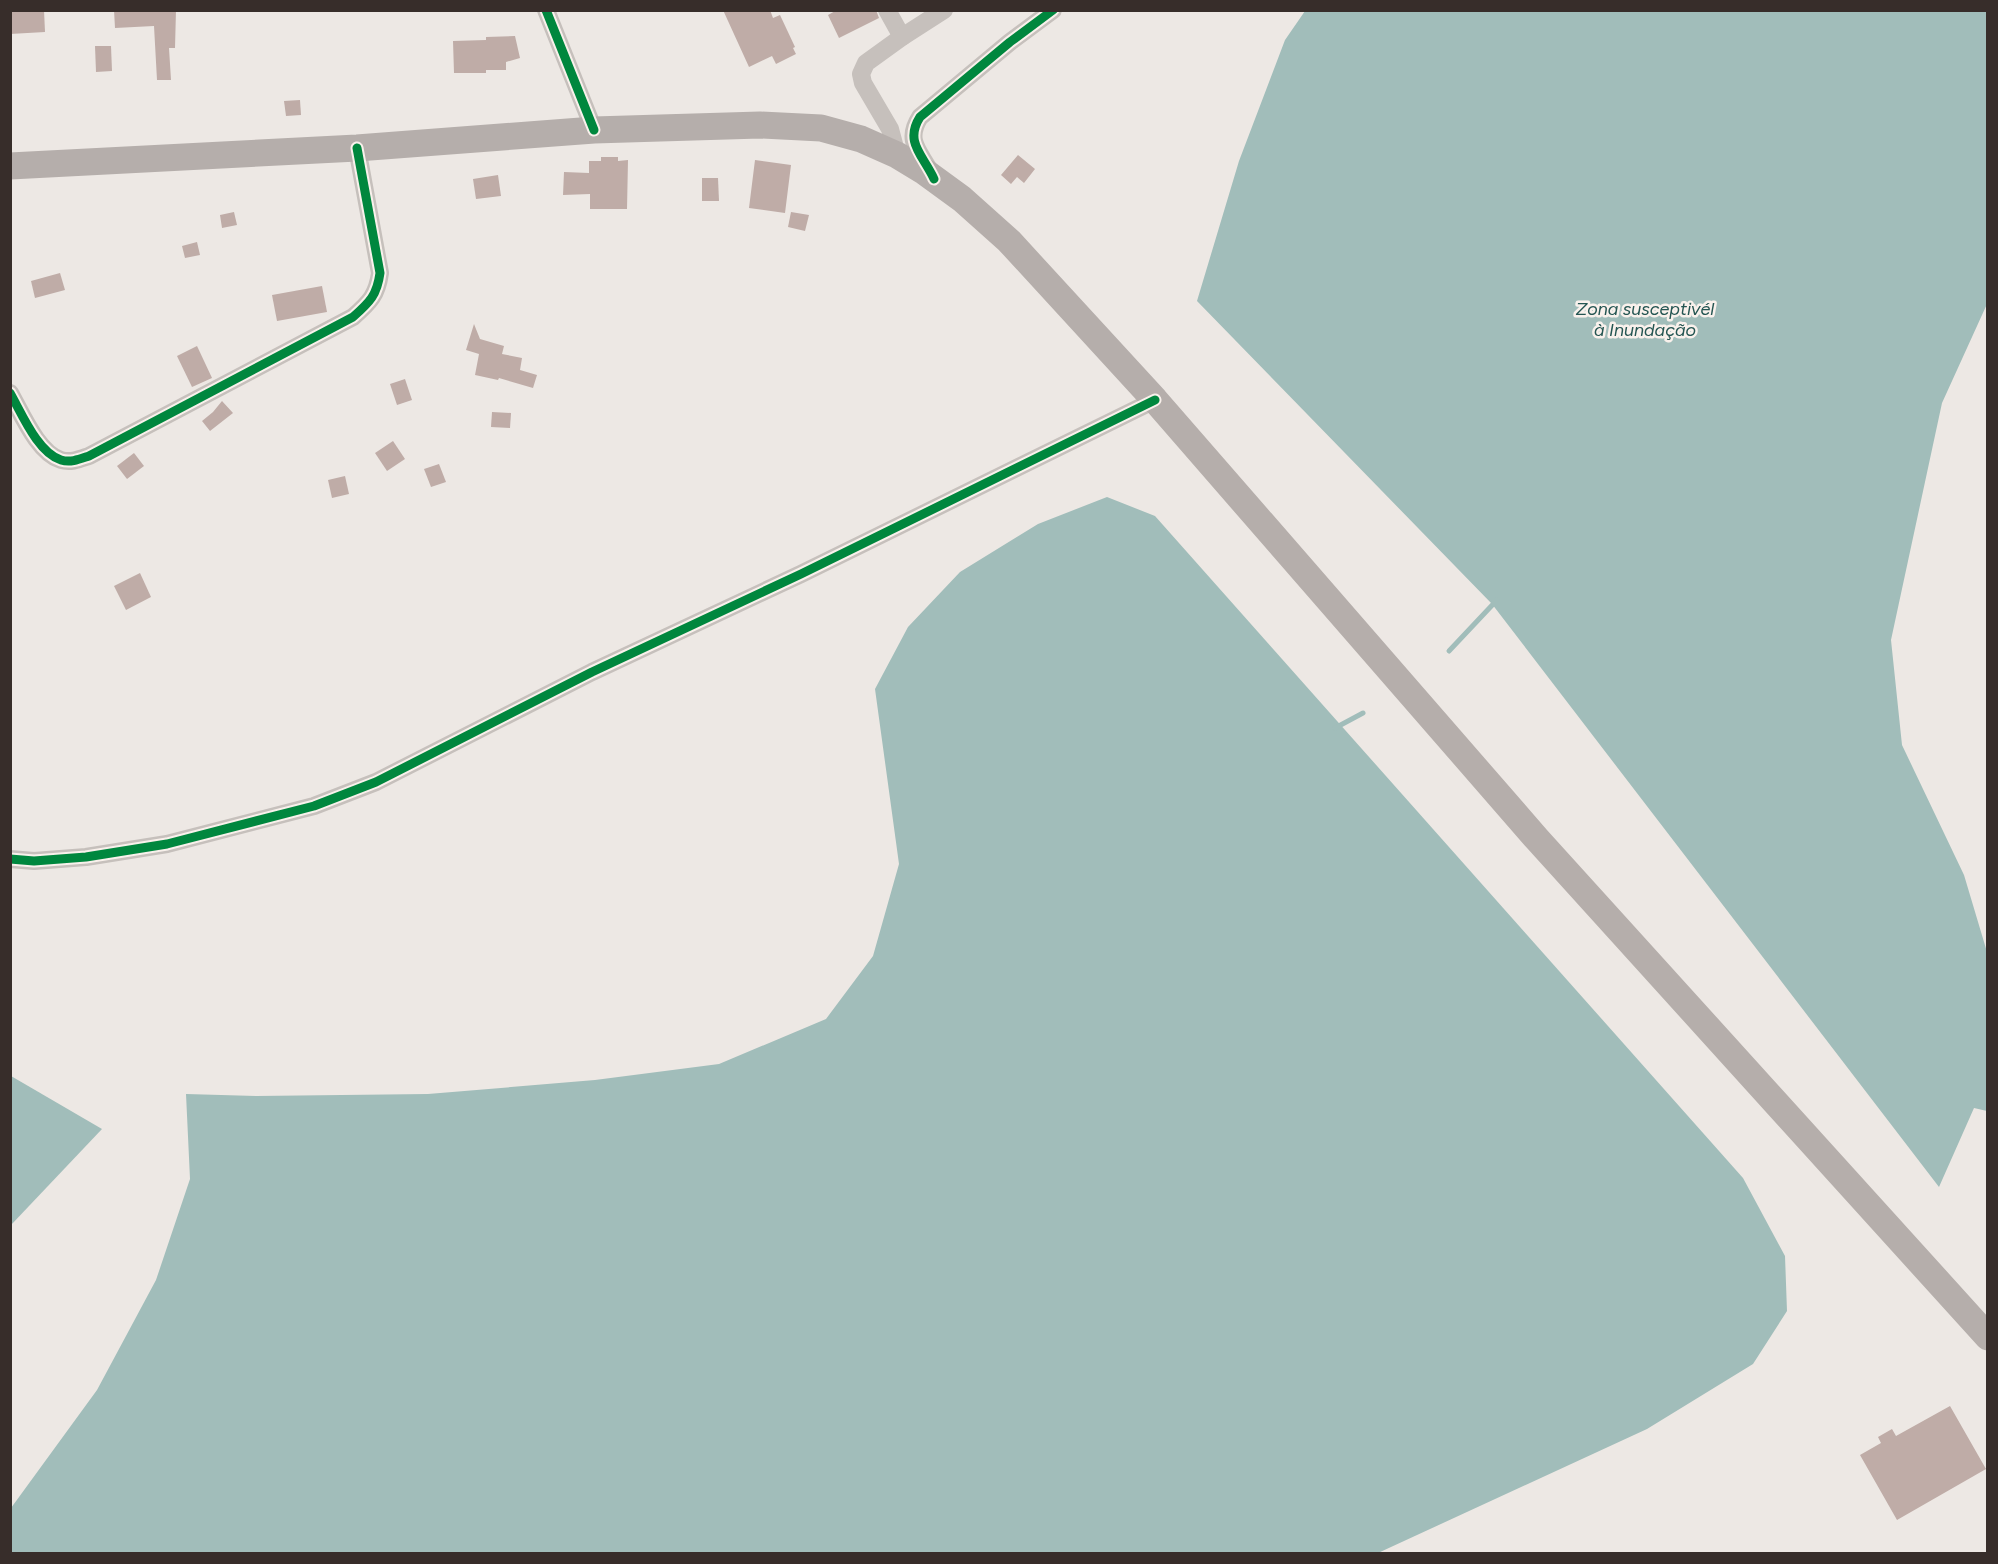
<svg xmlns="http://www.w3.org/2000/svg" width="1998" height="1564" font-family="Figtree,sans-serif">
<style>
.water{fill:#a1bdba}
.lines{fill:none;stroke-linecap:round;stroke-linejoin:round}
.stream{stroke:#a1bdba;stroke-width:5}
.building{fill:#bfaca7}
.street{stroke:#c6c0bc;stroke-width:18}
.primary{stroke:#b5aeab;stroke-width:27}
.cycleway-casing{stroke:#f9f1ec;stroke-width:13}
.cycleway{stroke:#00873e;stroke-width:9}
.labels{text-anchor:middle;stroke-width:5;stroke-linejoin:round;paint-order:stroke}
.water-label{font-size:18px;font-style:italic;fill:#245552;stroke:#f9f1ec}
</style>
<rect width="100%" height="100%" fill="#ede8e4"/>
<g class="water">
<polygon points="1305,11 1987,11 1987,304 1942,403 1891,640 1902,745 1964,875 1987,952 1987,1111 1974,1108 1939,1187 1492,604 1197,301 1239,161 1285,40"/>
<polygon points="1107,497 1155,516 1743,1178 1785,1256 1787,1311 1753,1364 1647,1429 1378,1553 11,1553 11,1508 97,1390 156,1280 190,1179 186,1094 256,1096 428,1094 595,1080 719,1064 826,1019 873,956 899,864 875,689 908,627 960,572 1038,524"/>
<polygon points="11,1076 102,1129 11,1225"/>
</g>
<g class="lines">
<g class="stream">
<polyline points="1449,651 1497,600"/>
<polyline points="1335,728 1363,713"/>
</g>
</g>
<g class="building">
<polygon points="10,10 44,10 45,32 10,34"/>
<polygon points="114,10 176,10 175,48 169,48 171,80 157,80 154,26 115,28"/>
<polygon points="723,10 770,10 773,18 780,15 795,47 793,48 796,54 776,64 772,56 749,67"/>
<polygon points="837,10 876,10 879,18 839,38 828,15"/>
<polygon points="515,36 520,58 506,62 506,70 486,70 486,73 454,73 453,41 486,40 486,37"/>
<polygon points="95,46 111,46 112,71 96,72"/>
<polygon points="300,100 301,115 286,116 284,101"/>
<polygon points="1018,155 1035,169 1024,183 1017,177 1011,184 1001,175"/>
<polygon points="601,157 618,157 618,161 628,160 627,209 590,209 590,194 563,195 564,172 589,173 589,161 601,161"/>
<polygon points="755,160 791,165 785,213 749,208"/>
<polygon points="498,175 501,196 476,199 473,179"/>
<polygon points="702,178 718,178 719,201 702,201"/>
<polygon points="234,212 237,225 222,228 220,215"/>
<polygon points="791,212 809,215 805,231 788,227"/>
<polygon points="197,242 200,255 185,258 182,246"/>
<polygon points="60,273 65,290 35,298 31,281"/>
<polygon points="322,286 327,312 277,321 272,295"/>
<polygon points="474,324 480,339 504,346 502,354 522,358 520,370 537,375 533,388 499,378 498,380 475,375 479,354 466,350"/>
<polygon points="197,346 212,378 192,387 177,356"/>
<polygon points="405,379 412,400 397,405 390,384"/>
<polygon points="222,401 233,413 210,431 202,421 213,412"/>
<polygon points="492,412 511,413 510,428 491,427"/>
<polygon points="393,441 405,459 387,471 375,453"/>
<polygon points="134,453 144,466 127,479 117,466"/>
<polygon points="439,464 446,482 431,487 424,469"/>
<polygon points="345,476 349,494 332,498 328,480"/>
<polygon points="140,573 151,597 126,610 114,586"/>
<polygon points="1950,1406 1986,1469 1897,1520 1860,1455 1881,1443 1878,1437 1892,1429 1896,1436"/>
</g>
<g class="lines">
<g class="street">
<polyline points="546,10 594,130"/>
<polyline points="887,10 902,37"/>
<polyline points="897,155 890,129 863,83 861,74 866,63 902,37 944,10"/>
<path d="M932,175C921,152 904,142 920,117L1010,42L1053,10"/>
<path d="M10,393C22,414 38,453 61,460C71,463 80,459 89,456L353,317C370,302 377,295 380,273L357,148"/>
<polyline points="10,859 34,861 86,857 167,844 314,806 376,782 592,672 801,574 1155,400"/>
</g>
<polyline class="primary" points="10,166 357,148 594,130 760,125 821,128 861,139 897,155 925,172 962,199 1009,241 1155,400 1537,839 1988,1337"/>
<defs>
<g id="cycleway">
<polyline points="546,10 594,130"/>
<path d="M934,179C923,155 904,142 920,117L1010,42L1053,10"/>
<path d="M10,393C22,414 38,453 61,460C71,463 80,459 89,456L353,317C370,302 377,295 380,273L357,148"/>
<polyline points="10,859 34,861 86,857 167,844 314,806 376,782 592,672 801,574 1155,400"/>
</g>
</defs>
<use href="#cycleway" class="cycleway-casing"/>
<use href="#cycleway" class="cycleway"/>
</g>
<g class="labels">
<g class="water-label">
<text x="1645" y="315">Zona susceptivél<tspan x="1645" dy="21">à Inundação</tspan></text>
</g>
</g>
<rect width="1998" height="1564" fill="none" stroke="#372d2a" stroke-width="24"/>
</svg>
